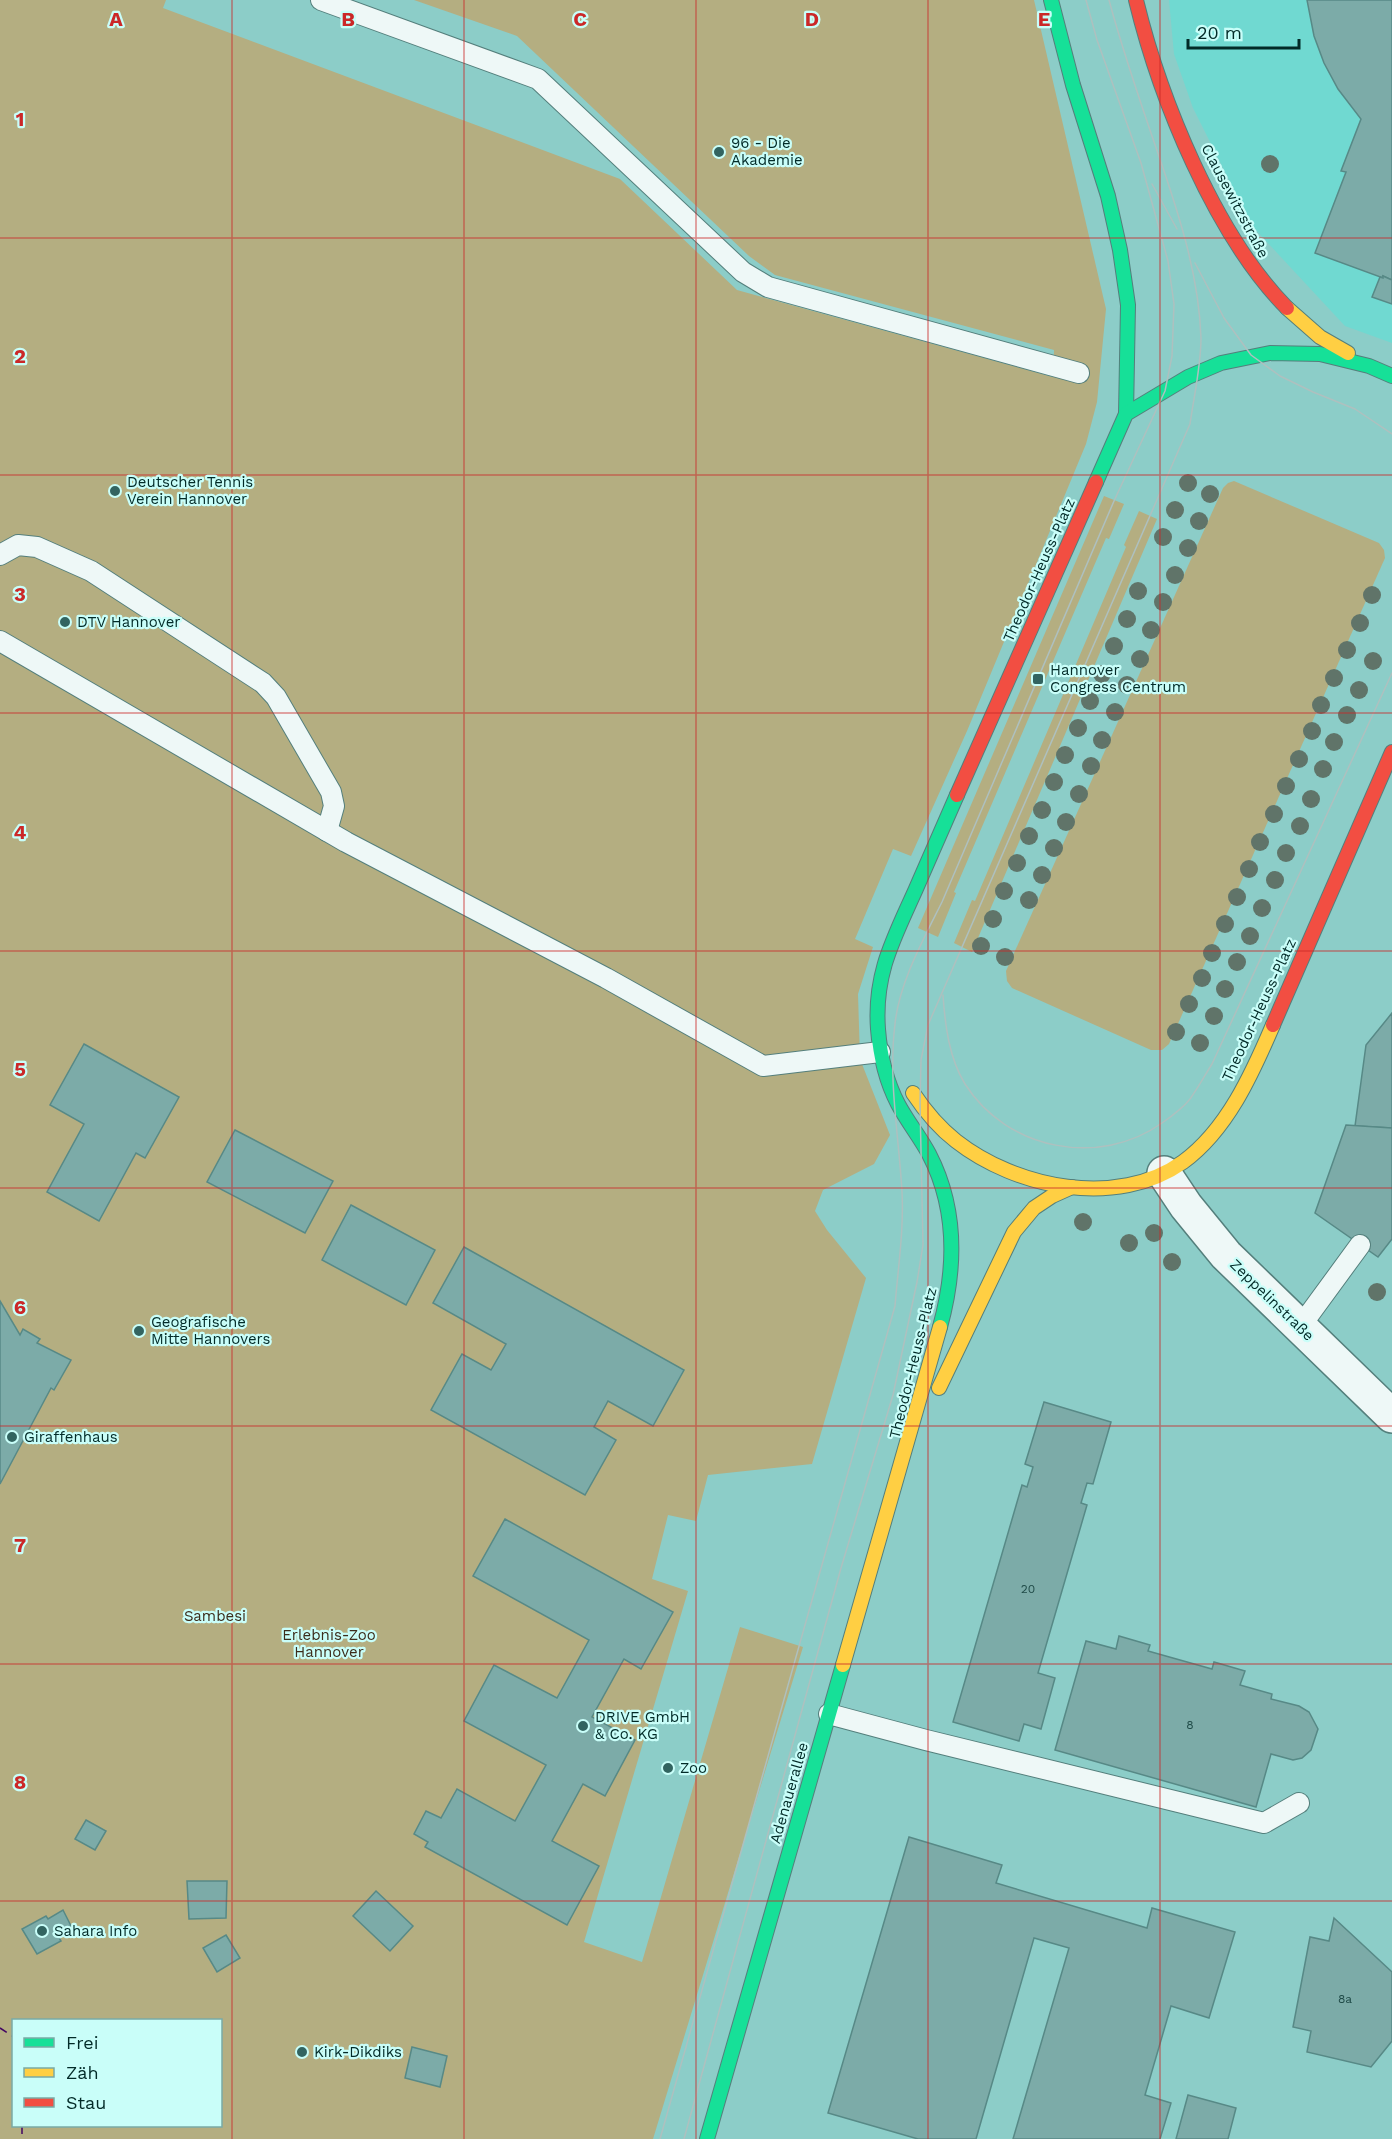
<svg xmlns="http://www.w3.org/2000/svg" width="1392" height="2139" font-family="'Work Sans',sans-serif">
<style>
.built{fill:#70d9d1}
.green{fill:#b4ae81;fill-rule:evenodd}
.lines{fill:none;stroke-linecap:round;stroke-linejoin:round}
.ferry{stroke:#420563;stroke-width:1.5;stroke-dasharray:8 6;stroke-linecap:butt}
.building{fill:#7caba8;stroke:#578986;stroke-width:1.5}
.lane-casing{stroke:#547f7c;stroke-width:22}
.street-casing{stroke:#547f7c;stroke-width:36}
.fast-casing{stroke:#547f7c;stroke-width:16}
.slow-casing{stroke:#547f7c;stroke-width:16}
.jam-casing{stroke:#547f7c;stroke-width:16}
.lane{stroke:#eef8f7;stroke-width:20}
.street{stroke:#eef8f7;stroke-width:33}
.fast{stroke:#16e098;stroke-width:14}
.slow{stroke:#ffcf43;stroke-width:14}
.jam{stroke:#f24e42;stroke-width:14}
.tram{stroke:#aec0bf;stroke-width:1.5}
.tree{fill:#607469}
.grid{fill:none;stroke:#cb2828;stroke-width:1.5;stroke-opacity:0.55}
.poi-dot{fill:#326460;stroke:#c9fef9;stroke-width:2}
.labels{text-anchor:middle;stroke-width:4.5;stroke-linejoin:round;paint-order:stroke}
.number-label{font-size:12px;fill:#204b48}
.poi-label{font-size:15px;fill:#022b28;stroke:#c9fef9;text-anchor:start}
.street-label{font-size:15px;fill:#022b28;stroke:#c9fef9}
.park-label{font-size:15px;fill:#3c2c1b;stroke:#c9fef9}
.grid-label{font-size:20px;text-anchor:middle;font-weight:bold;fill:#cb2828;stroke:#c9fef9;stroke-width:4.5;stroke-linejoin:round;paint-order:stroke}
</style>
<rect width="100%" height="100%" fill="#8ccdc8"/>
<polygon class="built" points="1169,0 1392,0 1392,343 1345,326 1252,226 1193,108 1174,54"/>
<g class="green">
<path d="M0,0H166L163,8L620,179L737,290L1053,377L1054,350L775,275L749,256L517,36L414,0H1034L1106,309L1097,402L1086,444L967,731L911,856L893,849L855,939L873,947L858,994L860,1059L890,1135L874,1164L823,1190L815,1211L827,1230L866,1278L812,1464L708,1475L696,1521L668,1515L652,1579L688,1591L584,1942L642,1962L740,1627L803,1647L653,2139H0ZM14,2020H220V2126H14Z"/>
<polygon points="1234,481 1379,543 1384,550 1385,558 1169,1044 1162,1050 1151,1050 1012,988 1007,981 1006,971 1223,488 1228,483"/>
<polygon points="1104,496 1124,504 1109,539 1106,538 954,892 956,893 938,937 918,928"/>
<polygon points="1139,511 1157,519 972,952 954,943 972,900 975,901 1126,547 1124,545"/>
</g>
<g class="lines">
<g class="ferry">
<polyline points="0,2028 14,2037"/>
<polyline points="22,2126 22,2139"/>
</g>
</g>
<g class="building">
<polygon points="1307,0 1392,0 1392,280 1383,276 1383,278 1315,253 1346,172 1341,171 1361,119 1338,89 1324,63 1314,36"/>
<polygon points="1383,276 1392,280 1392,304 1372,297 1380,277 1383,278"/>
<polygon points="1392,1013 1392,1128 1355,1126 1366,1045"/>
<polygon points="84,1044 179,1097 145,1158 136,1153 99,1221 47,1192 84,1124 50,1105"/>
<polygon points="1346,1125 1392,1128 1392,1239 1378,1257 1315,1213"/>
<polygon points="235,1130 333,1181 305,1233 207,1182"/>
<polygon points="351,1205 435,1250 406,1305 322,1260"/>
<polygon points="464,1247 684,1370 653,1426 608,1401 594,1427 616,1440 585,1495 431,1410 462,1354 491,1370 506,1344 433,1303"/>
<polygon points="0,1301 20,1335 23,1329 40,1339 37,1343 71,1360 54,1390 51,1388 0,1484"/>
<polygon points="1044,1402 1111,1422 1093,1484 1087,1483 1081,1503 1087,1505 1038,1673 1055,1678 1041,1729 1024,1724 1019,1741 953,1722 1022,1485 1027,1487 1033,1467 1025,1464"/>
<polygon points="505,1519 673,1612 641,1669 624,1659 592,1717 635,1740 605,1796 583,1784 552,1841 599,1866 567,1925 425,1847 428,1842 414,1834 426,1811 441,1818 457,1789 515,1821 546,1765 464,1721 494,1665 557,1698 589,1640 473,1576"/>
<polygon points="1119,1636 1150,1645 1148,1651 1212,1669 1214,1662 1245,1671 1240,1685 1272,1694 1271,1699 1299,1706 1309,1712 1318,1729 1311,1750 1302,1758 1293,1760 1271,1754 1256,1807 1055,1750 1086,1641 1116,1649"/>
<polygon points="86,1820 106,1831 95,1850 75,1839"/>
<polygon points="909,1837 1002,1865 996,1883 1147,1928 1152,1908 1235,1932 1209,2018 1171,2006 1145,2095 1171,2103 1160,2139 1013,2139 1069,1948 1034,1938 976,2139 918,2139 828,2113"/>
<polygon points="187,1881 227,1881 226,1918 189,1919"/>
<polygon points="376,1891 413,1926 390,1951 353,1916"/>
<polygon points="63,1910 71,1926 56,1933 61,1941 37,1954 22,1929 46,1916 48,1919"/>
<polygon points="1334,1918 1392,1972 1392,2041 1371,2067 1307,2052 1311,2031 1293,2027 1310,1937 1329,1941"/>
<polygon points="226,1935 240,1958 217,1972 203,1948"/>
<polygon points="412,2047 447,2056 440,2087 405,2078"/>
<polygon points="1188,2095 1236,2108 1228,2139 1176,2139"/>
</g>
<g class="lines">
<defs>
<g id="lane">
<polyline points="321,0 538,79 743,272 768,287 1079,373"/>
<polyline points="0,555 18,545 37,547 91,571 263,683 276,697 331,792 334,806 327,831"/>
<polyline points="0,641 346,842 606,978 763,1066 880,1052"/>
<polyline points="1300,1327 1360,1245"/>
<polyline points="829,1714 926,1740 1264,1823 1299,1803"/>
</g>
<polyline id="street" points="1164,1173 1186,1206 1226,1255 1392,1416"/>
<g id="fast">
<polyline points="1051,0 1073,85 1108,196 1120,250 1128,305 1126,414"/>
<polyline points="1096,482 1126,414 1188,377 1221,363 1270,353 1320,354 1369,366 1392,376"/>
<path d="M940,1327C956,1269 957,1208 929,1154C920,1137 907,1121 898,1104C886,1081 880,1055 878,1029C874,974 893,940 915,891C929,859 943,827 957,795"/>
<polyline points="707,2139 843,1665"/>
</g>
<g id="slow">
<polyline points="1287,308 1320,337 1348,353"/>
<path d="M913,1093C925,1111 938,1127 956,1141C1016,1188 1117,1209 1183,1162C1227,1130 1252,1074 1273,1025"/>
<polyline points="939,1388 1014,1232 1034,1208 1052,1196 1072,1187"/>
<polyline points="843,1665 940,1327"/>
</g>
<g id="jam">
<path d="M1136,0C1160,99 1215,235 1287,308"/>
<polyline points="957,795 1096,482"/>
<polyline points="1273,1025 1392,752"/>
</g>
</defs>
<use href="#lane" class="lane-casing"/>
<use href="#street" class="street-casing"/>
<use href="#fast" class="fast-casing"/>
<use href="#slow" class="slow-casing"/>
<use href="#jam" class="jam-casing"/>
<use href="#lane" class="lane"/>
<use href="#street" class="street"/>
<use href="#fast" class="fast"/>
<use href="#slow" class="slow"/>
<use href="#jam" class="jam"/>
<g class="tram">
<polyline points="1152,184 1177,229"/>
<polyline points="1195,263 1224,318 1251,355 1280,376 1313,392 1355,409 1392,434"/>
<path d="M943,995C945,1025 949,1058 965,1084C1007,1150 1099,1168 1162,1123C1172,1116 1183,1108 1190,1099C1198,1088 1205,1075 1212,1064L1392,673"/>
<path d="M660,2139L895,1306C898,1268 904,1230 902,1192C899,1137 888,1080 895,1024C899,983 924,938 942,902L1114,501L1165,391L1172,356L1174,304L1168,261L1141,163L1097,40L1086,0"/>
<path d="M684,2139L841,1568L893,1395L917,1282L923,1245L920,1104L921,1060L928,1025L1190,424C1194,396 1201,366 1201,338C1199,278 1181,221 1162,165C1143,110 1124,56 1109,0"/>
</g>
</g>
<g class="tree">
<circle cx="1270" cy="164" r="9"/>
<circle cx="1188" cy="483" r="9"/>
<circle cx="1210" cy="494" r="9"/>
<circle cx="1175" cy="510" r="9"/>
<circle cx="1199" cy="521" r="9"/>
<circle cx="1163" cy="537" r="9"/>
<circle cx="1188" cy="548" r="9"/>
<circle cx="1175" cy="575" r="9"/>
<circle cx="1138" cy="591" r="9"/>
<circle cx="1372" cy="595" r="9"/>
<circle cx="1163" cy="602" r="9"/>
<circle cx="1127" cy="619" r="9"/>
<circle cx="1360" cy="623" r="9"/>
<circle cx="1151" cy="630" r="9"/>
<circle cx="1114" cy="646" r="9"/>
<circle cx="1347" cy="650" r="9"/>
<circle cx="1140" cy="659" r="9"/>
<circle cx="1373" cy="661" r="9"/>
<circle cx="1102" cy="674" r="9"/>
<circle cx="1334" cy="678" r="9"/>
<circle cx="1127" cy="685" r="9"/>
<circle cx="1359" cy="690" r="9"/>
<circle cx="1090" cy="701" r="9"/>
<circle cx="1321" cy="705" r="9"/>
<circle cx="1115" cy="712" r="9"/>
<circle cx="1347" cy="715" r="9"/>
<circle cx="1078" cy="728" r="9"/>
<circle cx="1312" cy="731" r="9"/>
<circle cx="1102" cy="740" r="9"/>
<circle cx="1334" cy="742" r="9"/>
<circle cx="1065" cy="755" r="9"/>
<circle cx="1299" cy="759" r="9"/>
<circle cx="1091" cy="766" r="9"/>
<circle cx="1323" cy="769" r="9"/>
<circle cx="1054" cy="782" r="9"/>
<circle cx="1286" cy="786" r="9"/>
<circle cx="1079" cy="794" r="9"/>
<circle cx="1311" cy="799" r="9"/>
<circle cx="1042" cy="810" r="9"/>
<circle cx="1274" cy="814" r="9"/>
<circle cx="1066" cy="822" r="9"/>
<circle cx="1300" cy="826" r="9"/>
<circle cx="1029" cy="836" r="9"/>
<circle cx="1260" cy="842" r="9"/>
<circle cx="1054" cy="848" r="9"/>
<circle cx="1286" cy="853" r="9"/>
<circle cx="1017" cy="863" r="9"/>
<circle cx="1249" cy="869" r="9"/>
<circle cx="1042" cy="875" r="9"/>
<circle cx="1275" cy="880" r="9"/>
<circle cx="1004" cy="891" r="9"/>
<circle cx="1237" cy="897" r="9"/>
<circle cx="1029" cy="900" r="9"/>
<circle cx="1262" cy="908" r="9"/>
<circle cx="993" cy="919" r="9"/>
<circle cx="1225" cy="924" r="9"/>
<circle cx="1250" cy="936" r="9"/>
<circle cx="981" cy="946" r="9"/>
<circle cx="1212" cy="953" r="9"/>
<circle cx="1005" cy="957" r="9"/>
<circle cx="1237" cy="962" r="9"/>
<circle cx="1202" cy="978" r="9"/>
<circle cx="1225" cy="989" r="9"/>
<circle cx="1189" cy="1004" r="9"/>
<circle cx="1214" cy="1016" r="9"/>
<circle cx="1176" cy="1032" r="9"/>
<circle cx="1200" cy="1043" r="9"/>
<circle cx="1083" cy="1222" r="9"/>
<circle cx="1154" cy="1233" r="9"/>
<circle cx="1129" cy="1243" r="9"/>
<circle cx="1172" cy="1262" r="9"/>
<circle cx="1377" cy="1292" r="9"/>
</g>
<path class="grid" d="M232,0V2139M464,0V2139M696,0V2139M928,0V2139M1160,0V2139M0,238H1392M0,475H1392M0,713H1392M0,951H1392M0,1188H1392M0,1426H1392M0,1664H1392M0,1901H1392"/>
<g class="poi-dot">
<circle cx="719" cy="152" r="6"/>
<circle cx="115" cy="491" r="6"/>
<circle cx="65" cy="622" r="6"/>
<rect x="1032" y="673" width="12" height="12" rx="3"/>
<circle cx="139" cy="1331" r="6"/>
<circle cx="12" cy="1437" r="6"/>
<circle cx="583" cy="1726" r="6"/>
<circle cx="668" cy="1768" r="6"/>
<circle cx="42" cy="1931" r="6"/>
<circle cx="302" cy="2052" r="6"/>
</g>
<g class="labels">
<g class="number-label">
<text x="1028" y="1593">20</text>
<text x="1190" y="1729">8</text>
<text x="1345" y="2003">8a</text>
</g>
<g class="poi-label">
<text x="731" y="148">96 - Die<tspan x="731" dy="17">Akademie</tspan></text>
<text x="127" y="487">Deutscher Tennis<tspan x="127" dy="17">Verein Hannover</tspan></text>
<text x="77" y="627">DTV Hannover</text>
<text x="1050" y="675">Hannover<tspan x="1050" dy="17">Congress Centrum</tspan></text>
<text x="151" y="1327">Geografische<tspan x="151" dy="17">Mitte Hannovers</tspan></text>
<text x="24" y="1442">Giraffenhaus</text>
<text x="595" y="1722">DRIVE GmbH<tspan x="595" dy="17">&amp; Co. KG</tspan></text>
<text x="680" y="1773">Zoo</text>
<text x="54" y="1936">Sahara Info</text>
<text x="314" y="2057">Kirk-Dikdiks</text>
</g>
<g class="street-label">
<text transform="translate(1235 201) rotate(62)" y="5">Clausewitzstraße</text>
<text transform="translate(1039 570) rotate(-66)" y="5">Theodor-Heuss-Platz</text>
<text transform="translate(1259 1010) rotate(-65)" y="5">Theodor-Heuss-Platz</text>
<text transform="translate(1272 1300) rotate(44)" y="5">Zeppelinstraße</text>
<text transform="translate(913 1363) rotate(-76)" y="5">Theodor-Heuss-Platz</text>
<text transform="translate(789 1793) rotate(-74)" y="5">Adenauerallee</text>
</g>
<g class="park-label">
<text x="215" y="1621">Sambesi</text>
<text x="329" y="1640">Erlebnis-Zoo<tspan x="329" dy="17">Hannover</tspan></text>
</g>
</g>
<g class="grid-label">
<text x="116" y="26">A</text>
<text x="348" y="26">B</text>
<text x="580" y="26">C</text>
<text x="812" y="26">D</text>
<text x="1044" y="26">E</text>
<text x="20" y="126">1</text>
<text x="20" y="363">2</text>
<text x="20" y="601">3</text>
<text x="20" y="839">4</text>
<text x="20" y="1076">5</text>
<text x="20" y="1314">6</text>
<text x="20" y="1552">7</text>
<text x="20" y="1789">8</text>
</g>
<rect x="12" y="2019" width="210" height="108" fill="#c9fef9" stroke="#79aaa5" stroke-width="1.5"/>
<rect x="24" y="2038" width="30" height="9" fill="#16e098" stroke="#79aaa5" stroke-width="1.5"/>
<text x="66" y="2049" font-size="18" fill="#022b28">Frei</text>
<rect x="24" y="2068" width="30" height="9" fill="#ffcf43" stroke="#79aaa5" stroke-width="1.5"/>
<text x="66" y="2079" font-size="18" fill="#022b28">Zäh</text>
<rect x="24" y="2098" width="30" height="9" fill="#f24e42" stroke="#79aaa5" stroke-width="1.5"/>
<text x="66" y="2109" font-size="18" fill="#022b28">Stau</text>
<path d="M1188 39v9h111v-9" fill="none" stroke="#022b28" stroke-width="3"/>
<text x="1197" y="39" font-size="18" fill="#022b28" stroke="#c9fef9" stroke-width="4.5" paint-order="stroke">20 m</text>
</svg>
